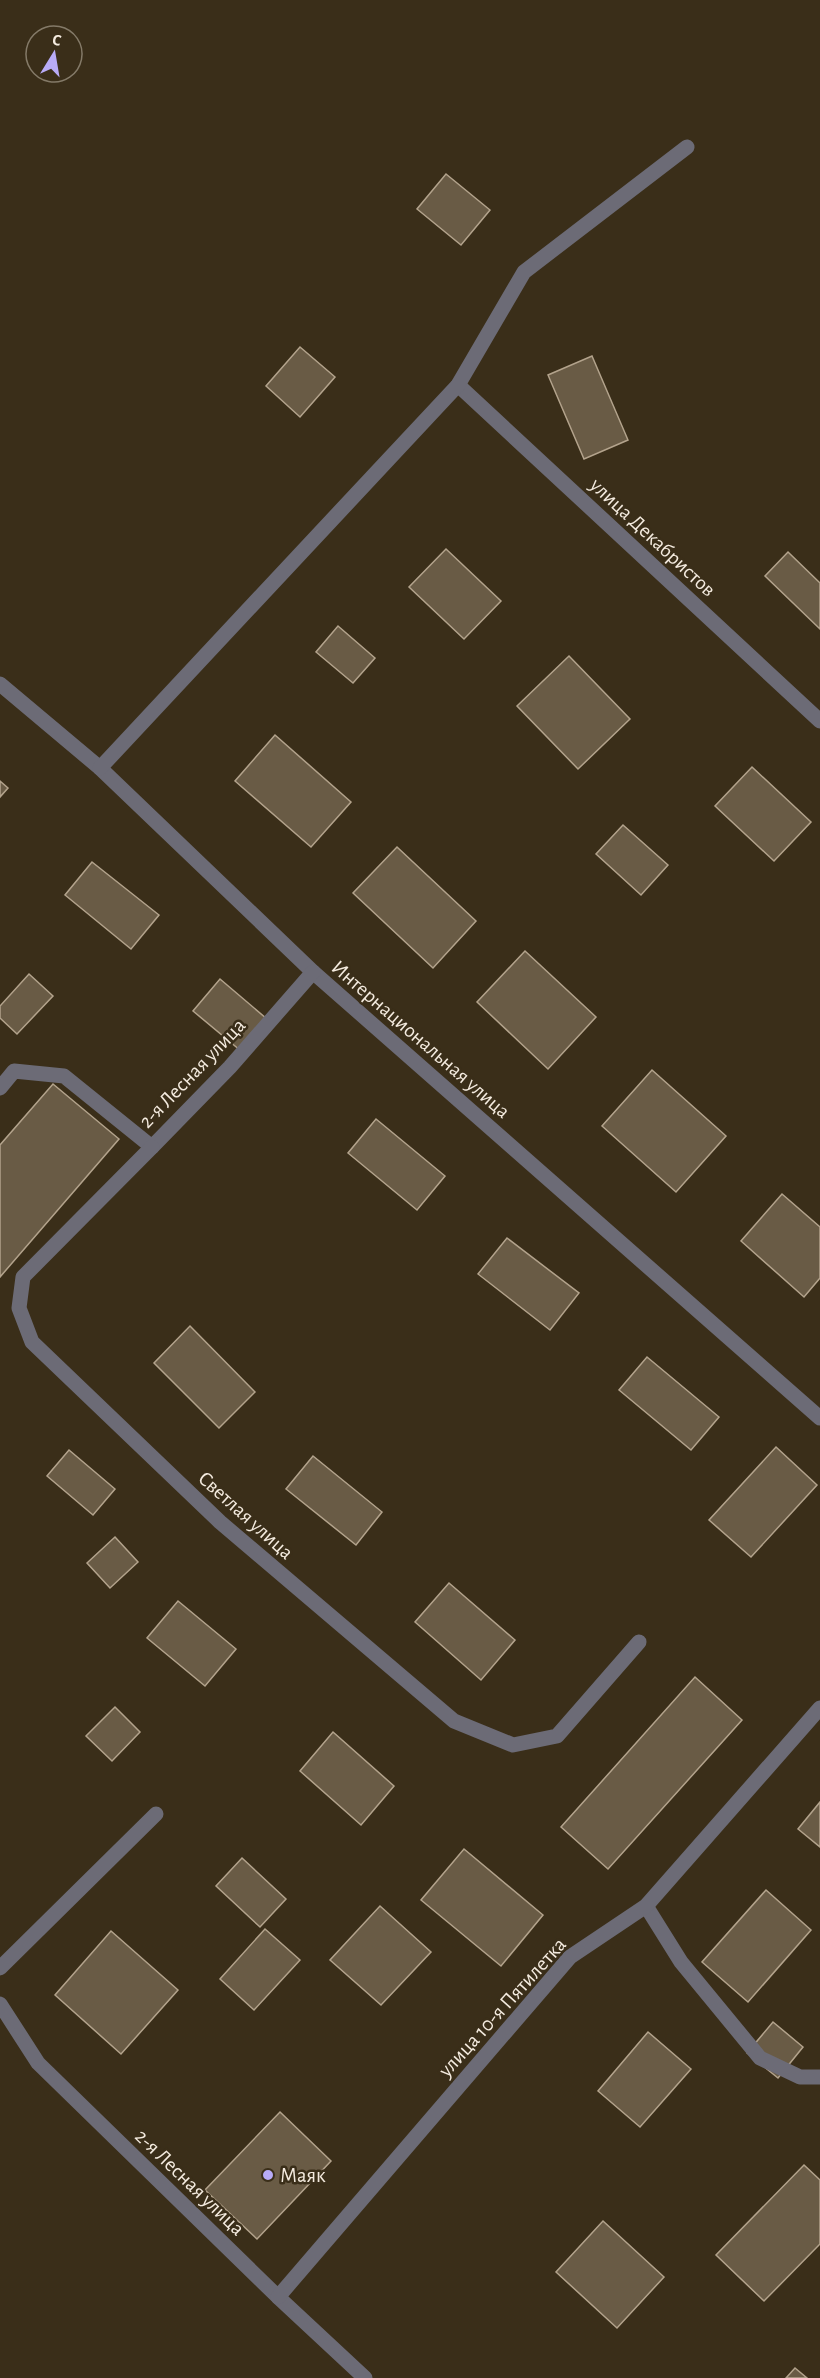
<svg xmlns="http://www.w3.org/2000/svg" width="820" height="2378" font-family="'Alegreya Sans',sans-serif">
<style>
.building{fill:#695b45;stroke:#b3a38c;stroke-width:1.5}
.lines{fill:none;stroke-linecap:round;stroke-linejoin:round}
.minor{stroke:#6c6b76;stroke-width:15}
.poi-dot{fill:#b8abf7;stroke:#3a2e19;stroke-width:2}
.labels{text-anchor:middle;stroke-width:5;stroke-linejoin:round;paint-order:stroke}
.street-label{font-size:21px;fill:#f4ebdf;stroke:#3a2e19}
.poi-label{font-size:21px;fill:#f4ebdf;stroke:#3a2e19;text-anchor:start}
</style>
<rect width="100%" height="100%" fill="#3a2e19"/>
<g class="building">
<polygon points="446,174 490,210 461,245 417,209"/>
<polygon points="300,347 335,377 300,417 266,386"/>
<polygon points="592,356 628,440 584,459 548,375"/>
<polygon points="446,549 501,601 464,639 409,587"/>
<polygon points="788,552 820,583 820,629 765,576"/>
<polygon points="338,626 375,658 353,683 316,652"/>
<polygon points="569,656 630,719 578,769 517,706"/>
<polygon points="275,735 351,802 311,847 235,781"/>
<polygon points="752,767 811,822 774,861 715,806"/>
<polygon points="0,781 8,788 0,797"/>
<polygon points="623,825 668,865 641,895 596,854"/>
<polygon points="397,847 476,921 433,968 353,893"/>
<polygon points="92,862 159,915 131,949 65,895"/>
<polygon points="525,951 596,1017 548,1069 477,1002"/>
<polygon points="29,974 53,996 17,1034 0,1018 0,1006"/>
<polygon points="220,979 267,1019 241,1051 193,1011"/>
<polygon points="652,1070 726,1136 676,1192 602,1126"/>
<polygon points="53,1084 119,1139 0,1277 0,1145"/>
<polygon points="376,1119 445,1176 417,1210 348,1153"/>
<polygon points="782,1194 820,1227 820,1278 804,1297 741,1241"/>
<polygon points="507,1238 579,1293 550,1330 478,1274"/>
<polygon points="190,1326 255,1392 219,1428 154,1363"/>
<polygon points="647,1357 719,1417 691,1450 619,1390"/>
<polygon points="776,1447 817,1485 751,1557 709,1520"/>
<polygon points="69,1450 115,1489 93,1515 47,1476"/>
<polygon points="313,1456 382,1512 356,1545 286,1489"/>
<polygon points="115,1537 138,1562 110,1588 87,1563"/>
<polygon points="449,1583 515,1640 481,1680 415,1622"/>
<polygon points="178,1601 236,1649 205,1686 147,1638"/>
<polygon points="695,1677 742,1720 608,1869 561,1827"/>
<polygon points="115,1707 140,1732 112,1761 86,1736"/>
<polygon points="333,1732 394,1786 361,1825 300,1771"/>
<polygon points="820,1802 820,1847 798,1829"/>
<polygon points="464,1849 543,1915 501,1966 421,1900"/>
<polygon points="242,1858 286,1899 260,1927 216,1886"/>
<polygon points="766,1890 811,1930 748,2002 702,1962"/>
<polygon points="380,1906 431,1952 381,2005 330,1960"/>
<polygon points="265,1929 300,1960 254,2010 220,1979"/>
<polygon points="111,1931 178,1990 121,2054 55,1995"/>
<polygon points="773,2022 803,2047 778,2078 747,2053"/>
<polygon points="648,2032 691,2069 640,2127 598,2091"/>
<polygon points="280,2112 331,2161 257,2239 205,2190"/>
<polygon points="804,2165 820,2180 820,2244 764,2301 716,2255"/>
<polygon points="603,2221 664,2277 617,2328 556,2272"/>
<polygon points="795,2368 807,2378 786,2378"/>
</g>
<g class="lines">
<g class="minor">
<polyline points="458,385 820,721"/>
<polyline points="0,684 100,768 313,972 820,1418"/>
<polyline points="100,768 458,385 524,272 687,147"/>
<polyline points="0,1088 14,1071 64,1076 152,1147 230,1067 313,972"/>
<polyline points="152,1147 23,1277 19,1308 32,1342 220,1522 454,1721 513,1745 557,1736 639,1642"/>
<polyline points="646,1906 681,1962 760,2058 800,2077 820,2077"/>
<polyline points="0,1968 156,1814"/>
<polyline points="0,2004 38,2063 278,2297 365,2378"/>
<polyline points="278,2297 570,1957 646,1906 820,1708"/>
</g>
</g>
<circle class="poi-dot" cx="268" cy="2175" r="6"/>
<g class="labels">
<g class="street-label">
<text transform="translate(653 537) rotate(43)" y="7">улица Декабристов</text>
<text transform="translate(421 1039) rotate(41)" y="7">Интернациональная улица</text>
<text transform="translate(192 1073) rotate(-46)" y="7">2-я Лесная улица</text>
<text transform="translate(246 1515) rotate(42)" y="7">Светлая улица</text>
<text transform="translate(502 2007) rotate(-48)" y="7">улица 10-я Пятилетка</text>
<text transform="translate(190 2182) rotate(44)" y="7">2-я Лесная улица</text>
</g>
<g class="poi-label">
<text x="280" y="2182">Маяк</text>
</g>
</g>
<g transform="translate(54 54) rotate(11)"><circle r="28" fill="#3a2e19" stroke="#847a68" stroke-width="1.5"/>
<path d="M0-4.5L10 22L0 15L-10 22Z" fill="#b8abf7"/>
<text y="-9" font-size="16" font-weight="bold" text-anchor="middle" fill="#f4ebdf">С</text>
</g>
</svg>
